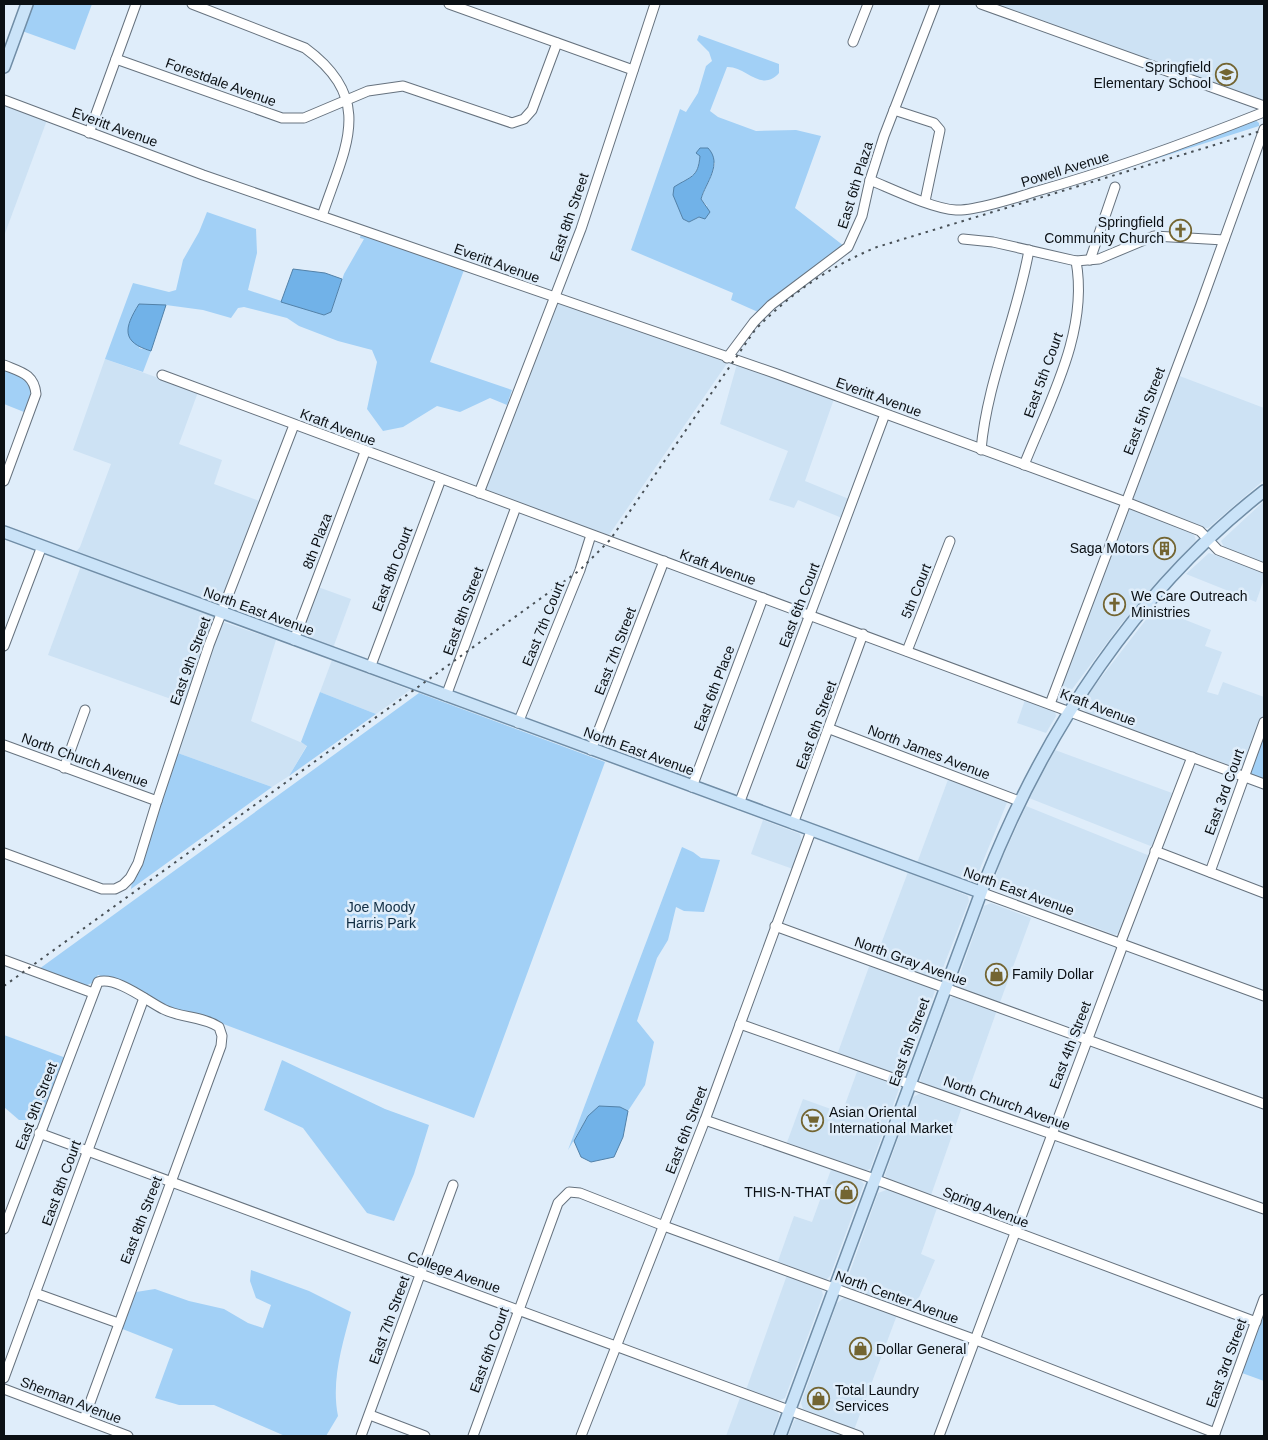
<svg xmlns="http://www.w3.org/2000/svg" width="1268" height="1440" font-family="Arial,sans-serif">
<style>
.built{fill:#cde2f4}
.green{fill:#a2d0f6;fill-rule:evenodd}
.water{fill:#71b2e8;stroke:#5281a8}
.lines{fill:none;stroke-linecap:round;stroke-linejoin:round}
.minor-casing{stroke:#66727e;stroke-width:11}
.major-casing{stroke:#708da6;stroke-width:14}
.minor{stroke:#fff;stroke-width:9}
.major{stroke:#cae3f8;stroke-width:11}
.rail{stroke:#485056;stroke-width:2;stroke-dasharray:2.5 5;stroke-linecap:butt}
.labels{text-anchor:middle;stroke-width:5;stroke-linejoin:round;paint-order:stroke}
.poi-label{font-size:14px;fill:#0b1014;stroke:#dfedfa;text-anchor:start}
.street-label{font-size:14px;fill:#0b1014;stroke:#dfedfa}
.park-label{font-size:14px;fill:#0f2c42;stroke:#dfedfa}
</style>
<rect width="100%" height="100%" fill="#dfedfa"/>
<g class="built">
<polygon points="996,4 1264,4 1264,101 1260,100"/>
<polygon points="4,106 47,120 4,236"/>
<polygon points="555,302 728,362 609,535 482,491"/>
<polygon points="105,359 198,392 179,444 222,460 214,484 262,502 221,602 209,603 76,552 80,547 111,464 73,450"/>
<polygon points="737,364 834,399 805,481 849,499 842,518 798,500 794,508 769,500 788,451 720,424"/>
<polygon points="1177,375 1264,408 1264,480 1208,528 1202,528 1131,500"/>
<polygon points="1264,501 1264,564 1224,547 1221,541"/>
<polygon points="1129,508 1185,529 1194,535 1196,540 1121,624 1064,700 1060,697 1060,691"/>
<polygon points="1209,553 1264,572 1264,579 1256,602 1186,574"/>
<polygon points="81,566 208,613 214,617 185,704 48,655"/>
<polygon points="318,587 351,599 333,648 300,635"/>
<polygon points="1155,608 1211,630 1205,646 1222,652 1207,692 1218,695 1223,682 1264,697 1264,714 1246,764 1234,767 1090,715 1083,709 1083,703 1093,688"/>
<polygon points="223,622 276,640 251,721 307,745 289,776 272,787 175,752 220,624"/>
<polygon points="332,660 410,690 376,714 320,692"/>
<polygon points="1026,697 1055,712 1056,716 1046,733 1017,723"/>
<polygon points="1055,750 1172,793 1153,847 1029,798"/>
<polygon points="949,777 1008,800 977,876 973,881 917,863"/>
<polygon points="1026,806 1150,856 1121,932 1115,935 992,888 1000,863"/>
<polygon points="763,820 800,834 802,843 793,869 751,854"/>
<polygon points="908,872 968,896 969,901 939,978 932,979 875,960"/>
<polygon points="991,903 1031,918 999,1005 958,988 956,985 984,906"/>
<polygon points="870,964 930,987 935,991 906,1072 900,1076 837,1055"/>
<polygon points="953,997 997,1010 965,1100 922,1083 920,1080 949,1000"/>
<polygon points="858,1069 895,1082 899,1089 870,1169 865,1171 786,1145 803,1099 842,1113"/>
<polygon points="921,1093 962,1107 930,1198 891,1183 885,1175 913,1097"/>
<polygon points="832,1167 858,1178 864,1184 830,1276 825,1281 777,1264 794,1216 812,1222"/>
<polygon points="889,1189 937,1208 921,1254 935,1260 912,1314 845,1286 878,1193"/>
<polygon points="787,1275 817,1286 822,1291 823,1295 785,1398 778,1401 746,1390"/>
<polygon points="844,1298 851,1299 897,1315 854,1430 812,1414 803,1409 801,1403 837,1303"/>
<polygon points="741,1395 778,1411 779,1416 772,1436 726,1436"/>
<polygon points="798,1418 840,1431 838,1436 788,1436 794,1421"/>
</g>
<g class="green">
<polygon points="32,4 92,4 75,50 22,31"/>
<path d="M699,35L779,64V73C761,93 746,66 727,67L710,111L718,117L756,131L796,130L821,136L795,208L844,246L789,285L758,312L731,300L733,293L631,250L680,109L686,112L698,93L706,66L712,61L709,52L697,40ZM697,153L715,163L713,172L701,199L707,206L700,217L689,222L683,219L680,211L683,181C696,176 698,169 700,156Z"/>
<polygon points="1254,119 1259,123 1259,126 1130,167"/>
<polygon points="207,212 256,229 257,253 248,290 324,315 331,312 344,274 364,239 360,238 361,233 464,270 430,362 512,390 507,405 490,398 460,412 437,406 403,427 383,431 367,409 377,362 372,350 338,341 299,326 287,318 244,307 238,308 231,318 203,310 166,305 139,348 151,351 143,372 105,359 133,283 169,292 176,290 183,260 199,232"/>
<path d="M4,369C32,379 37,383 24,412L4,404Z"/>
<polygon points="320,692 376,714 289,776 307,746 301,742"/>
<polygon points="419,693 605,762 474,1118 218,1022 168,1008 138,990 98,975 92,983 85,986 39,969"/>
<polygon points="1264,734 1264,781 1249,775"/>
<polygon points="175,752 272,787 131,889 132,881 142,865"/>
<polygon points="682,847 693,852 701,858 720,860 704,912 684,911 676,907 668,940 657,958 637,1021 654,1042 645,1085 628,1111 620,1107 588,1116 568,1150"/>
<polygon points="4,1035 66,1058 42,1120 19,1120 4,1107"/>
<polygon points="282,1060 385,1109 429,1125 414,1174 394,1221 367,1213 303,1128 264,1110"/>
<path d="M251,1270L309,1291L351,1312C342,1346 331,1381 338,1416L326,1436H285L214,1405H179L155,1398L173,1349L120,1328L136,1292L155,1289L189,1301L224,1309L248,1323L263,1328L271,1305L256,1298L250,1281Z"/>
<polygon points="1263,1313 1264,1313 1264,1381 1242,1373"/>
</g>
<g class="water">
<path d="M700,148H708C723,164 706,182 701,199L710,212L705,219L699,217L689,222L683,219L673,195L674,187C691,176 698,178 700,156L696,153Z"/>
<polygon points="293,269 325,273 342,279 331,312 324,315 281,302"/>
<path d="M139,304L166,305L151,351C121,342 124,328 139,304Z"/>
<polygon points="599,1106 620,1107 628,1111 623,1137 614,1157 591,1162 581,1157 574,1141 588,1116"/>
</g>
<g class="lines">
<defs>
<g id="minor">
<path d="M192,4L305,48C376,100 345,147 322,216"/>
<polyline points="449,4 633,70"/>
<polyline points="981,4 1264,106"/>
<polyline points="853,42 868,4"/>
<polyline points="116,59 282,118 304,118 368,91 403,86 512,123 524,119 532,110 557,43"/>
<polyline points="4,100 203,175 777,374 1126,502 1200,531 1218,550 1264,568"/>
<polyline points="894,110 934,123 940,130 925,201"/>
<polyline points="89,133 136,4"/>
<path d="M870,180C892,189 933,209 956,210C973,211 1016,198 1034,192C1113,170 1189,142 1264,112"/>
<polyline points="963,239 993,242 1076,261 1099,259 1154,236 1224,240"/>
<polyline points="1090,260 1115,187"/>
<polyline points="727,358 754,322 771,305 848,247 862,216 870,180 884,136 935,4"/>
<path d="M4,365C21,372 34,374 36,394L4,481"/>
<polyline points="162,375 1264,784"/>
<path d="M981,450C987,381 1017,318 1029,250"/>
<path d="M1024,465C1049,402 1089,331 1076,261"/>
<polyline points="479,493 581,229 655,4"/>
<polyline points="294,640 365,452"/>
<polyline points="4,646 42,546"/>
<polyline points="907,651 950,541"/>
<polyline points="370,668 441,479"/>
<polyline points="446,696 516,507"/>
<polyline points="1050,704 1201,304 1264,129"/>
<polyline points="518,723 580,570 591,535"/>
<polyline points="830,729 1019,801"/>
<polyline points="4,745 157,801"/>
<polyline points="591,750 664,561"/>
<polyline points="64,768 85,710"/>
<polyline points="692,787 763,598"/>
<polyline points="739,804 885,414"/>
<polyline points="793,824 863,634"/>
<polyline points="1155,851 1264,893"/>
<polyline points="4,853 102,889 115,889 123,885 130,878 138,863 157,801 209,645 294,425"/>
<polyline points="1210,872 1264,722"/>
<polyline points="980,892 1264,996"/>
<polyline points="775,926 1264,1104"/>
<polyline points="1120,944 1192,757"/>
<polyline points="4,960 93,993"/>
<polyline points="740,1024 1264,1209"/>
<polyline points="705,1120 866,1176 1256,1322"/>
<polyline points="39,1133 859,1436"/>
<path d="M4,1229L98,982C116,976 147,1001 163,1009C180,1018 203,1016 219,1027L222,1036L221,1046L84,1419"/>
<polyline points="35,1293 118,1323"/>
<polyline points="4,1378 144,998"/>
<polyline points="4,1389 128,1436"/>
<polyline points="370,1415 425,1436"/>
<polyline points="361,1436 453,1185"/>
<polyline points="473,1436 558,1203 569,1192 580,1193 664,1226 976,1340 1215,1433"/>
<polyline points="581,1436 705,1120 811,831"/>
<polyline points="939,1436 1123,945"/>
<polyline points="1214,1436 1264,1299"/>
</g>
<g id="major">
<polyline points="4,67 27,4"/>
<polyline points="4,532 980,892"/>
<path d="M780,1436L986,879C1045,730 1137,590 1264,491"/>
</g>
</defs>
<use href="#minor" class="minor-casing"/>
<use href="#major" class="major-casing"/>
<use href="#minor" class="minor"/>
<use href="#major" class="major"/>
<path class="rail" d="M4,986L580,570L610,540L755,330C791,293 829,267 877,247L1264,130"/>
</g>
<defs>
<symbol id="school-ring" viewBox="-11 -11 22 22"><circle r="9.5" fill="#dfedfa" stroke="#736532" stroke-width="1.5"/><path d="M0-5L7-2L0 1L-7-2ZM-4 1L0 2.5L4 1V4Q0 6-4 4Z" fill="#736532"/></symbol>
<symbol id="church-ring" viewBox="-11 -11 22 22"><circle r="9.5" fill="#dfedfa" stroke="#736532" stroke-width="1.5"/><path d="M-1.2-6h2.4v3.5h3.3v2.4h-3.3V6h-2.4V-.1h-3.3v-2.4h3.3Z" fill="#736532"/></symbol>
<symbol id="building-ring" viewBox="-11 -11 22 22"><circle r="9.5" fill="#dfedfa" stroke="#736532" stroke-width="1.5"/><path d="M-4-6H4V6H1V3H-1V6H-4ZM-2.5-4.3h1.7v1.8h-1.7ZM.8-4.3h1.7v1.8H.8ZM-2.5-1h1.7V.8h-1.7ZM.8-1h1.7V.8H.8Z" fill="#736532"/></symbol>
<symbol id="shop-ring" viewBox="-11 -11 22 22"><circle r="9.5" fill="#dfedfa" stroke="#736532" stroke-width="1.5"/><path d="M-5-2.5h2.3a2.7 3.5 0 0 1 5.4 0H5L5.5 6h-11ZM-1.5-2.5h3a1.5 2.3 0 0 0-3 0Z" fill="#736532"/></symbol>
<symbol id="supermarket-ring" viewBox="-11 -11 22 22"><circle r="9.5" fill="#dfedfa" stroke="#736532" stroke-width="1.5"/><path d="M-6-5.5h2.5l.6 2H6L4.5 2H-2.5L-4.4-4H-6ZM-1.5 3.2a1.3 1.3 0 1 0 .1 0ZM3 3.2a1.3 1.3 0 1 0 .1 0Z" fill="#736532"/></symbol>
</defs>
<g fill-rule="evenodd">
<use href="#school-ring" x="1214" y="62" width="25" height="25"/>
<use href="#church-ring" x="1168" y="218" width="25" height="25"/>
<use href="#building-ring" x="1152" y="536" width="25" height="25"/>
<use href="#church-ring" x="1102" y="592" width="25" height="25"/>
<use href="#shop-ring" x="984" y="962" width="25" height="25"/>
<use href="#supermarket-ring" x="800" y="1108" width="25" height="25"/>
<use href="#shop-ring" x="834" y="1180" width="25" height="25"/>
<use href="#shop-ring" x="848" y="1336" width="25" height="25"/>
<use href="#shop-ring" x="806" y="1386" width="25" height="25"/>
</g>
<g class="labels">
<g class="poi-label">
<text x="1211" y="72" text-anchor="end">Springfield<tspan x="1211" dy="16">Elementary School</tspan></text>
<text x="1164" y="227" text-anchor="end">Springfield<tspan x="1164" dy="16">Community Church</tspan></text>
<text x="1149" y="553" text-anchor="end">Saga Motors</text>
<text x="1131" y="601">We Care Outreach<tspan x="1131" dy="16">Ministries</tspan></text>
<text x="1012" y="979">Family Dollar</text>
<text x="829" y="1117">Asian Oriental<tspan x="829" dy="16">International Market</tspan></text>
<text x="831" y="1197" text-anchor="end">THIS-N-THAT</text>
<text x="876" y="1354">Dollar General</text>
<text x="835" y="1395">Total Laundry<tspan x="835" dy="16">Services</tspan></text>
</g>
<g class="street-label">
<text transform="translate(221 82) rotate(20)" y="5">Forestdale Avenue</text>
<text transform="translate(115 127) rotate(20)" y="5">Everitt Avenue</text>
<text transform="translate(1065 169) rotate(-17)" y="5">Powell Avenue</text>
<text transform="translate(855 185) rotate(-73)" y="5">East 6th Plaza</text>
<text transform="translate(569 217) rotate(-71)" y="5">East 8th Street</text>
<text transform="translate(497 263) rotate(20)" y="5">Everitt Avenue</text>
<text transform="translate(1043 375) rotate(-70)" y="5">East 5th Court</text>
<text transform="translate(879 397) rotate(20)" y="5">Everitt Avenue</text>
<text transform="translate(1144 411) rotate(-69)" y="5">East 5th Street</text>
<text transform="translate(338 427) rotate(21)" y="5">Kraft Avenue</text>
<text transform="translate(317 541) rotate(-69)" y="5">8th Plaza</text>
<text transform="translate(718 567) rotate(20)" y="5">Kraft Avenue</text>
<text transform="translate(392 569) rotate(-69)" y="5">East 8th Court</text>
<text transform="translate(916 591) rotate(-68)" y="5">5th Court</text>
<text transform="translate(799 605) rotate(-69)" y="5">East 6th Court</text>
<text transform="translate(259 611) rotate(20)" y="5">North East Avenue</text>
<text transform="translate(463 611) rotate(-70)" y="5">East 8th Street</text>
<text transform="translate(543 624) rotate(-68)" y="5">East 7th Court</text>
<text transform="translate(615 651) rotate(-69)" y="5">East 7th Street</text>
<text transform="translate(190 661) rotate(-70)" y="5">East 9th Street</text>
<text transform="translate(714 688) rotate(-69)" y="5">East 6th Place</text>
<text transform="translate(1098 707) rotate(21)" y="5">Kraft Avenue</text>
<text transform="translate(816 725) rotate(-70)" y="5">East 6th Street</text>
<text transform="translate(639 751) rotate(20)" y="5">North East Avenue</text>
<text transform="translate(929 752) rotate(21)" y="5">North James Avenue</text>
<text transform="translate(85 760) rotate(20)" y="5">North Church Avenue</text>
<text transform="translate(1224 792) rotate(-70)" y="5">East 3rd Court</text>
<text transform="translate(1019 891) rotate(20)" y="5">North East Avenue</text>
<text transform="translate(911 961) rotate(20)" y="5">North Gray Avenue</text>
<text transform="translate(909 1042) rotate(-70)" y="5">East 5th Street</text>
<text transform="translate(1070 1045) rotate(-69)" y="5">East 4th Street</text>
<text transform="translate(1007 1103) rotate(20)" y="5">North Church Avenue</text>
<text transform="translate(36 1106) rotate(-69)" y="5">East 9th Street</text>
<text transform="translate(686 1130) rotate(-69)" y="5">East 6th Street</text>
<text transform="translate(61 1183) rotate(-70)" y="5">East 8th Court</text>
<text transform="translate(986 1207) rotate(21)" y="5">Spring Avenue</text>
<text transform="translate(141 1220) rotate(-69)" y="5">East 8th Street</text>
<text transform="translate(454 1272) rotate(20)" y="5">College Avenue</text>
<text transform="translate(897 1297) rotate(20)" y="5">North Center Avenue</text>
<text transform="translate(389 1320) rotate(-70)" y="5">East 7th Street</text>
<text transform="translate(489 1350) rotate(-70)" y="5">East 6th Court</text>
<text transform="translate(1226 1363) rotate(-70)" y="5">East 3rd Street</text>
<text transform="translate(71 1400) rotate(21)" y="5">Sherman Avenue</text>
</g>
<g class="park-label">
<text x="381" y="912">Joe Moody<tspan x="381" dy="16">Harris Park</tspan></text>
</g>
</g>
<rect width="1268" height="1440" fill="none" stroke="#0b1014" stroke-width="10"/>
</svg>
